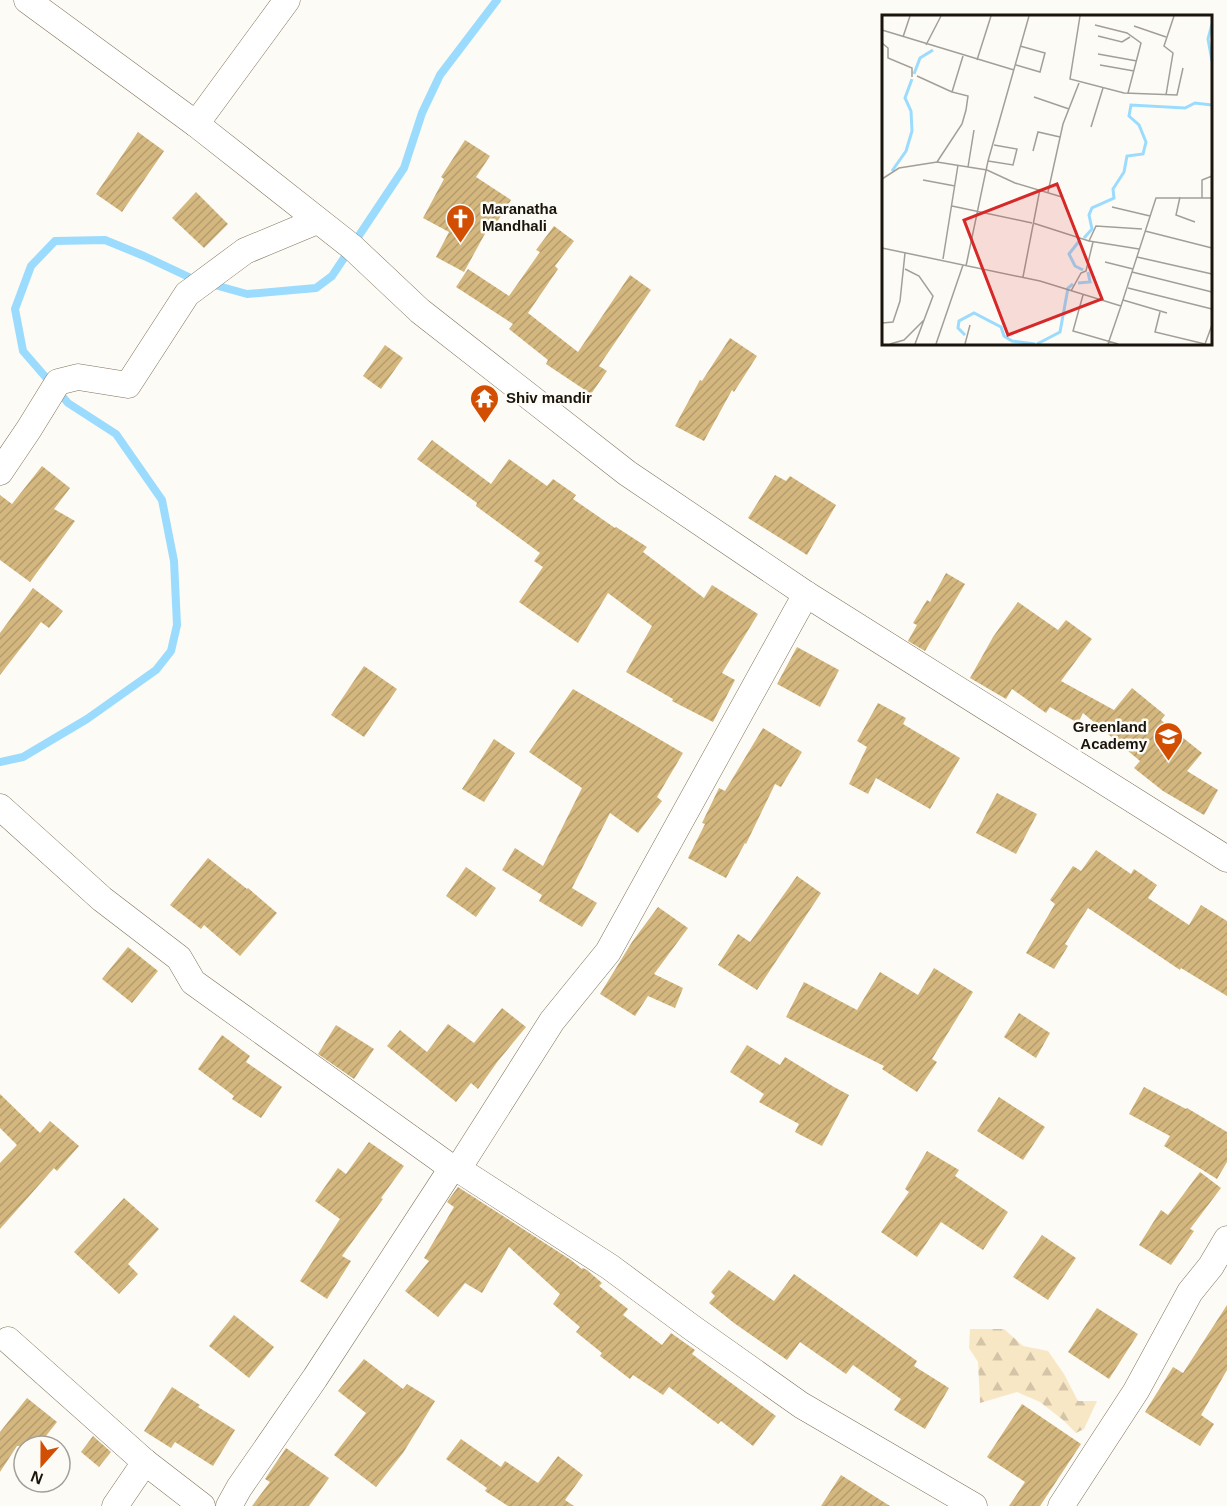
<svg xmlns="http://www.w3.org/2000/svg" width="1227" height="1506" font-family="Arial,sans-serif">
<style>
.forest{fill:url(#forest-firs)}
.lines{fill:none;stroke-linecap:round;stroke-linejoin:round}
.stream{stroke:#9bdcfe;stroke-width:8}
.building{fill:url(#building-hatch)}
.street-casing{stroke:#7f735b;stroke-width:27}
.street{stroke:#fff;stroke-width:26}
.labels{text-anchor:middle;stroke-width:5;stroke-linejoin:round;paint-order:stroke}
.poi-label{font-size:15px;font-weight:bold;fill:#1a150c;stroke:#fdfbf5;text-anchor:start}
.inset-river{fill:none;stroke:#9bdcfe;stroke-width:3}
.inset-road{fill:none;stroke:#a29f98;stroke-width:1.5}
.view{fill:#d62828;fill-opacity:0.15;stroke:#d62828;stroke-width:3}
.inset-edge{fill:none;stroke:#1a150c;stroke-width:3}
</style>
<defs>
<pattern id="forest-firs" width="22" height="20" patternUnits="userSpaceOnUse" patternTransform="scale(1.5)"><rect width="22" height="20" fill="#f8e7c5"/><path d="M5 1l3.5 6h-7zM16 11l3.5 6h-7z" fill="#d4c5a8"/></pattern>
<pattern id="building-hatch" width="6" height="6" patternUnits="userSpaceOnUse" patternTransform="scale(1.5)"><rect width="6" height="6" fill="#d3b77e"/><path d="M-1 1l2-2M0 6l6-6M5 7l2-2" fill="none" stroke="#b59c6c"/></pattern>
</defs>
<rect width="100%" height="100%" fill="#fdfbf5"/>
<polygon class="forest" points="970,1329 1004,1329 1023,1346 1048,1351 1064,1374 1078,1401 1097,1401 1084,1429 1076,1433 1063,1420 1040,1402 1017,1392 980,1403 978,1362 969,1348"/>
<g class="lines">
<polyline class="stream" points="0,762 23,757 87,719 156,670 171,651 177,625 174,561 162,500 116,434 68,403 23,351 15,309 31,266 55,241 105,240 144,256 193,279 247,294 316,288 332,276 404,168 422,113 440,75 497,0"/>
</g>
<g class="building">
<polygon points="138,132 164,151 122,212 96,194"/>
<polygon points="465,140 490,156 476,177 511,200 497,222 493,219 464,272 436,257 449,232 423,218 444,179 441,177"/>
<polygon points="196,192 228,224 204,248 172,218"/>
<polygon points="554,226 574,241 555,266 558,269 528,313 578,352 630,275 651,290 599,366 607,371 591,394 546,364 548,360 509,329 513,324 456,287 468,269 509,296 540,252 536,250"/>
<polygon points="730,338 757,356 734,392 732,390 704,441 675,426 700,380 702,381"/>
<polygon points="385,345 403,358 381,389 363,376"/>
<polygon points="432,440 491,484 509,459 547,486 553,479 576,495 573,499 615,528 616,527 647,547 643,552 704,598 712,585 758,614 722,673 735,680 713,722 672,701 673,699 626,672 652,626 608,593 578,643 519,602 543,567 534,561 540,553 476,506 477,503 417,459"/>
<polygon points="42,466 70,488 54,509 75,521 30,582 0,560 0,495 12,504"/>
<polygon points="775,475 786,481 790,476 836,505 807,555 748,518"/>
<polygon points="946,573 965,584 925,651 908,641 917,625 913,623 927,600 930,602"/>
<polygon points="33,588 63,611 49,628 41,622 0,675 0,633"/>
<polygon points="1018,602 1058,630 1066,620 1092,639 1061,681 1114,710 1132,688 1165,715 1161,720 1202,753 1187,771 1218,790 1204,815 1163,791 1134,768 1140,761 1083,713 1078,723 1050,707 1046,713 1012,689 1006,699 970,678 993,637"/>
<polygon points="797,647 839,670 820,707 777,684"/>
<polygon points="364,666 397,689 364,737 331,715"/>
<polygon points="573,689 683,753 657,797 662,801 638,833 610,813 572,888 597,903 582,927 539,901 542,895 502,870 515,848 543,866 582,788 529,752"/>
<polygon points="878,703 906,718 903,724 960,758 930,809 876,778 868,794 849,784 867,747 857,741"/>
<polygon points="763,728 802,752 781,787 775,784 746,844 745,843 726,878 688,858 705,824 702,823 719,788 725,791"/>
<polygon points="494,739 515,753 484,802 462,789"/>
<polygon points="997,793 1037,814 1016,854 976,833"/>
<polygon points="1096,850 1131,874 1134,869 1157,885 1148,898 1189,925 1201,905 1227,921 1227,996 1181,968 1180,970 1088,908 1065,944 1068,946 1054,969 1026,953 1055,904 1050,900 1073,866 1081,871"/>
<polygon points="208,858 247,889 248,888 277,913 240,956 204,925 201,929 170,905"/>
<polygon points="466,867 496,888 476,917 446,896"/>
<polygon points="797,876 821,893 757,990 718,965 738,934 750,942"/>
<polygon points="658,907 688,928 654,974 683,988 675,1008 648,996 635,1016 600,994 632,942"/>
<polygon points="128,947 158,971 132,1003 102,979"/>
<polygon points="934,968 973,992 932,1059 937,1062 917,1092 882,1069 884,1066 786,1017 804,982 857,1010 880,972 918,995"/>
<polygon points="502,1008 526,1027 498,1061 478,1089 471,1083 456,1102 387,1046 400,1030 427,1052 448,1024 474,1043"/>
<polygon points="1019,1013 1050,1033 1036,1058 1004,1037"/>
<polygon points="336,1025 374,1049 354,1079 318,1054"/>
<polygon points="222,1035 250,1056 246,1062 282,1087 261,1118 232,1099 234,1096 198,1069"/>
<polygon points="747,1045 780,1065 785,1057 834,1087 849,1095 822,1146 795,1132 799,1124 759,1102 764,1094 730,1072"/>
<polygon points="1144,1087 1186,1109 1187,1108 1227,1132 1227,1162 1217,1179 1164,1146 1170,1136 1129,1114"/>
<polygon points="0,1094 40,1133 50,1121 79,1146 57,1171 54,1168 0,1229 0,1163 17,1145 0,1128"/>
<polygon points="999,1097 1045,1127 1023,1160 977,1131"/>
<polygon points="369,1142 404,1166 381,1198 383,1199 342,1256 351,1261 327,1299 300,1281 340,1219 315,1201 338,1168 346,1174"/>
<polygon points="927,1151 959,1170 955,1176 1008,1212 983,1250 941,1222 917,1257 881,1232 909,1192 905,1189"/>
<polygon points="1200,1172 1221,1188 1190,1229 1194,1231 1171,1265 1139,1245 1161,1210 1168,1215"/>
<polygon points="458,1187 571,1260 582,1269 583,1268 587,1270 602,1283 599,1286 628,1309 623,1315 662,1345 671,1333 695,1350 692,1354 776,1416 753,1446 721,1421 718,1424 669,1387 663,1395 633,1375 630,1379 600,1356 602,1353 576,1332 580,1327 553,1304 560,1294 509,1247 482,1293 465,1283 438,1317 405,1291 429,1261 424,1258 454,1207 447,1202"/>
<polygon points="124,1198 159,1229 128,1264 138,1274 119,1294 74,1252"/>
<polygon points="1042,1235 1076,1258 1048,1300 1013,1277"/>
<polygon points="729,1270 774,1301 794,1274 917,1361 914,1366 949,1388 925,1429 894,1410 901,1399 853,1365 846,1374 800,1342 787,1360 734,1323 709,1303 715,1296 711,1292"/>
<polygon points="1227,1305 1227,1370 1201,1415 1214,1424 1200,1446 1145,1412 1173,1367 1183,1373"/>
<polygon points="1097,1308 1138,1334 1109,1379 1068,1352"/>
<polygon points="234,1315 274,1347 249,1378 209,1346"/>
<polygon points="364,1359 403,1389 407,1384 435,1401 403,1453 376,1487 334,1455 366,1413 338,1391"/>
<polygon points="172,1387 200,1405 198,1407 235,1430 213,1466 175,1442 171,1448 144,1431"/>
<polygon points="27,1398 57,1422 38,1446 17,1446 0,1472 0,1432"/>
<polygon points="1022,1404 1081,1444 1040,1506 1009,1506 1025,1482 987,1457"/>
<polygon points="93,1436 111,1452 99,1467 81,1452"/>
<polygon points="461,1439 501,1467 505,1461 538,1483 558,1456 583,1475 565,1500 574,1506 508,1506 485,1491 487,1488 446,1459"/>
<polygon points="286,1448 329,1478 309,1506 252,1506 270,1482 265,1479"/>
<polygon points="841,1475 890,1506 821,1506"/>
</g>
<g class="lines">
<defs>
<g id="street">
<polyline points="27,0 196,124 352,247 420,311 627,473 806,594 1227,859"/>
<polyline points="196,124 287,0"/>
<polyline points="0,472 29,429 58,382 78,377 128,385 187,294 245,251 317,221"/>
<polyline points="0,807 102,899 179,958 193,982 452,1168"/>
<polyline points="458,1169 610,1267 691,1327 801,1405 974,1506"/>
<polyline points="8,1340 145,1462 202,1506"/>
<polyline points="115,1506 145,1462"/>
<polyline points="229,1506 239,1488 315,1378 452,1168 458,1169 552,1021 608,952 806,594"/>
<polyline points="1061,1506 1136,1391 1190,1292 1211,1266 1227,1239"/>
</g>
</defs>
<use href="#street" class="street-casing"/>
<use href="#street" class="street"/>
</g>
<defs>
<symbol id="church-pin" viewBox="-11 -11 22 30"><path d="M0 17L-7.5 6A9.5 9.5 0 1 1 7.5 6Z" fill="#d24e03" stroke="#fdfbf5"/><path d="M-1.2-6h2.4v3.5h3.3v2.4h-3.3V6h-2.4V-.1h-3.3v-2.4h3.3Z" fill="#fff"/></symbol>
<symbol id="temple-pin" viewBox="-11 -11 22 30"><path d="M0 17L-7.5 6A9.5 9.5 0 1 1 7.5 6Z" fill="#d24e03" stroke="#fdfbf5"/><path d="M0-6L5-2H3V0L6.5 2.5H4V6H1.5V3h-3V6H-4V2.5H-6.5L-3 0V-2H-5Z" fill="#fff"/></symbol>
<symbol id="school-pin" viewBox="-11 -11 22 30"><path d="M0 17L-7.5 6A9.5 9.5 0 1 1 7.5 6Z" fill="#d24e03" stroke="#fdfbf5"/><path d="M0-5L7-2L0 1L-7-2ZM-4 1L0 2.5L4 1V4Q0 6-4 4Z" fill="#fff"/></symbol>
</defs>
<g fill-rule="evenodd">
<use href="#church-pin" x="444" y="202" width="33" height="45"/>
<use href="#temple-pin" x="468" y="382" width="33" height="45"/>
<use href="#school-pin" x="1152" y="720" width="33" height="45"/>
</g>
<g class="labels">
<g class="poi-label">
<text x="482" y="214">Maranatha<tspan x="482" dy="17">Mandhali</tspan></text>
<text x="506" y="403">Shiv mandir</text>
<text x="1147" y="732" text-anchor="end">Greenland<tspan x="1147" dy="17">Academy</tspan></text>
</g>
</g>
<g transform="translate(882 15)">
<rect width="330" height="330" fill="#fdfbf5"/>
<path class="inset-river" d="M330,9L326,24L330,46M32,59L38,43L51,35M10,156L24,136L30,116L29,96L23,83L30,64M202,223L210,214L207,200L210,193L232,183L231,174L242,157L245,141L261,139L264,127L257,110L247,101L249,90L303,93L313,88L330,90M198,225L187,239L193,251L201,255M196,268L208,267L206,257M83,320L76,313L77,306L92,298L119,312L122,321L130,326L153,329M155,329L178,317L186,273L191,269"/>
<path class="inset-road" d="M198,1L188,64L242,78L295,80L301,53M213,10L245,18L259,28L246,78M252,11L284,22M0,15L132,55M216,21L240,27L248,22M21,22L28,1M0,28L6,33V43L30,53V62M44,30L59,1M216,39L255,46M95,45L109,1M134,50L158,57L163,38L138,31M218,50L252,56M35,61L70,77M284,80L291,38L282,31L292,1M152,82L187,94M209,112L221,73M151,136L156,117L178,122M106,146L131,150L135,134L112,130M55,147L80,109L84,95L86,81L70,77L81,41M86,152L92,115M0,164L17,153L55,147L105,155L133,168L180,182M41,165L73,171M166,177L181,109L197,68M298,182L294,200L313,207M320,183V165L330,161M70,191L150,208M230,192L268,201M151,208L207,226L257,234M263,216L330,233M207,226L214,211L260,214M0,233L158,266L239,291L226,329M255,242L330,259M61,244L76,150M223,247L251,254M84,251L106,146L147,1M23,254L37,261L51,281L33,329M250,257L330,277M141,262L158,174M246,273L330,294M189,276L199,258L204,256L211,227M201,280L191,316L236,329M241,285L285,298M239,291L274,183H330M278,297L273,317L323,329M0,308L11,307L18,286L23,238M8,329L22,325L42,305M54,329L81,250M83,329L88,310M323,329L330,310"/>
<path class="view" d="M175,169L220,284L126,320L82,205Z"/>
<rect width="330" height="330" class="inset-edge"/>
</g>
<g transform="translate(42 1464) rotate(201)"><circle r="28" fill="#fdfbf5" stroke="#a29f98" stroke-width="1.5"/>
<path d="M0-4.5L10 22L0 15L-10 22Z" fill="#d24e03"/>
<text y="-9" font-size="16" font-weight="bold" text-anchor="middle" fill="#1a150c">N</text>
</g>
</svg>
